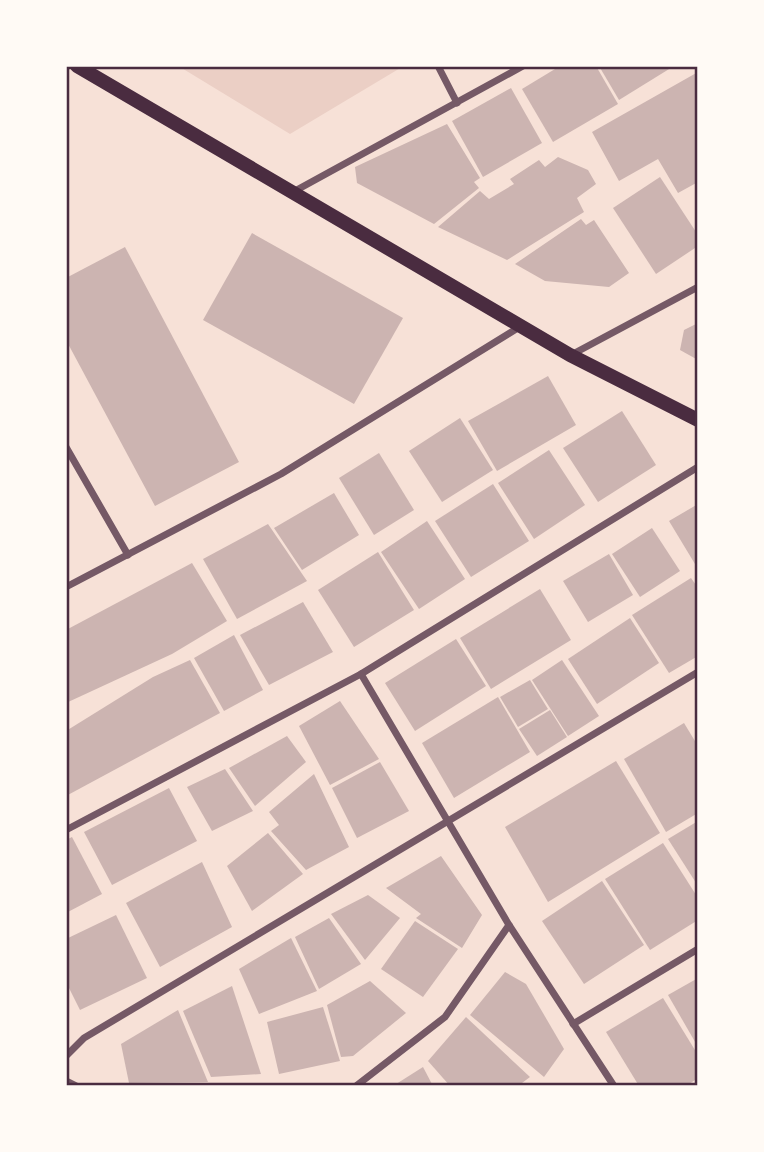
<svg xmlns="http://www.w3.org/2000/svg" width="764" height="1152" font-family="Barlow,sans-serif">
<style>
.green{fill:#ebcfc5}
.building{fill:#ccb4b1}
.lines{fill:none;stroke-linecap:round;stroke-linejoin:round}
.minor{stroke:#755966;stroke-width:7}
.secondary{stroke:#4a2c40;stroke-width:14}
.neatline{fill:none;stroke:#4a2c40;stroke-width:2.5}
</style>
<rect width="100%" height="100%" fill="#f7e1d7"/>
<polygon class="green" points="402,67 290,134 180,67 402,66"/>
<g class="building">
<polygon points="560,66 596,66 618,104 553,142 522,89"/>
<polygon points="599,66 674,66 619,100"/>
<polygon points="698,72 698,182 678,193 658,159 619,181 592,132"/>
<polygon points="511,88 542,143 483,177 452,121"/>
<polygon points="447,124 480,178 474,182 479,188 434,224 357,183 355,167"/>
<polygon points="558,157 588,170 596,184 577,198 584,212 507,260 438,227 480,191 489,199 514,184 510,179 539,160 545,167"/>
<polygon points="660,177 698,235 698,246 656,274 613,208"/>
<polygon points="581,219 586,225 594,220 629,273 609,287 545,281 515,264"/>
<polygon points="252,233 403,318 354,404 203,320"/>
<polygon points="125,247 239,462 155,506 66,340 66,278"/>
<polygon points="698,323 698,360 680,350 684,330"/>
<polygon points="548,376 576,425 497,471 468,421"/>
<polygon points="622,411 656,465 598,502 563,448"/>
<polygon points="460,418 493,470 442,502 409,451"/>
<polygon points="549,450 585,505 534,539 498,483"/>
<polygon points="379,453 414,510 374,535 339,478"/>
<polygon points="493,484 529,541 471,577 435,521"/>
<polygon points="334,493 359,535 302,570 274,528"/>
<polygon points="698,504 698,569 669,521"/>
<polygon points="427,521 465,579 419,609 381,552"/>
<polygon points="268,524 307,581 237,619 203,559"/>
<polygon points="652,528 680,571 640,597 612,554"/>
<polygon points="378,552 414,610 354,647 318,590"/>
<polygon points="609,554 633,595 588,622 563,581"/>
<polygon points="192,563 227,621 172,654 66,703 66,630"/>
<polygon points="691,578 698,588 698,656 669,673 632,615"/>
<polygon points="540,589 571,640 491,689 460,638"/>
<polygon points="303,602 333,652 269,685 240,635"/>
<polygon points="630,618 659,663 597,704 568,659"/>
<polygon points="234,635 263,690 224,711 194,658"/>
<polygon points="456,639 486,686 415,731 385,683"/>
<polygon points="190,660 220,713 66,796 66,731 153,677"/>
<polygon points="562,660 599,716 568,736 532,680"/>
<polygon points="530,680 548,709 518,727 500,697"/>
<polygon points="498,697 530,752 454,798 422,743"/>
<polygon points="340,701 379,759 330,785 299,726"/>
<polygon points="550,710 567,737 537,756 519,729"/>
<polygon points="684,723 698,746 698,813 666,832 624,759"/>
<polygon points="287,736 306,762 255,806 229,768"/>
<polygon points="616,761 660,833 548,902 505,827"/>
<polygon points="380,762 409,811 357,838 332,788"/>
<polygon points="225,769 253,811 212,831 187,787"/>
<polygon points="314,774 349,847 306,870 271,831 279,825 269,812"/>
<polygon points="169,788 197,841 112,885 84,832"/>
<polygon points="698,821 698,886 668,839"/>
<polygon points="268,833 303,874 252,911 227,866"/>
<polygon points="72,837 102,894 66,913 66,840"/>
<polygon points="663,843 698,898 698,920 650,950 605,879"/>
<polygon points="441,856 482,915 462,948 416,918 421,914 386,888"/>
<polygon points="202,862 232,927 160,967 126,903"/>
<polygon points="602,881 644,945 584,984 542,921"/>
<polygon points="368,895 400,918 365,960 331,914"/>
<polygon points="116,915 147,978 80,1010 66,982 66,939"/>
<polygon points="329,918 361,964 319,989 295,937"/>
<polygon points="415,921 458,949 423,997 381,969"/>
<polygon points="291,938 317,991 259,1014 239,969"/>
<polygon points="505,972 526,984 564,1049 544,1077 470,1015"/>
<polygon points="698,978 698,1047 668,995"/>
<polygon points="370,981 406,1013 353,1056 341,1057 327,1005"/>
<polygon points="232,986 261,1074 211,1077 183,1011"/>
<polygon points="663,998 698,1055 698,1078 686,1086 639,1086 606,1032"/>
<polygon points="323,1007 340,1061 279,1074 267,1022"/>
<polygon points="178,1010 208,1082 129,1083 121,1044"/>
<polygon points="466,1017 530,1077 518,1086 450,1086 428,1061"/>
<polygon points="423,1067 433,1086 393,1086"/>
</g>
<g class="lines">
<g class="minor">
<polyline points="438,66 457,103"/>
<polyline points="293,192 523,66"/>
<polyline points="571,355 698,287"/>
<polyline points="66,447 128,555"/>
<polyline points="66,587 281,474 521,326"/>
<polyline points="361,674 509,925 614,1086"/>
<polyline points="66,830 361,674 698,467"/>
<polyline points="573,1024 698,949"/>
<polyline points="66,1056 84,1038 698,672"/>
<polyline points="66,1081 76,1086"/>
<polyline points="356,1086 445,1017 509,925"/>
</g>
<polyline class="secondary" points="77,66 570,355 698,420"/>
</g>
<rect width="764" height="1152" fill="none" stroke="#fffaf5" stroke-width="136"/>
<rect x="68" y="68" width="628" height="1016" class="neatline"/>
</svg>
